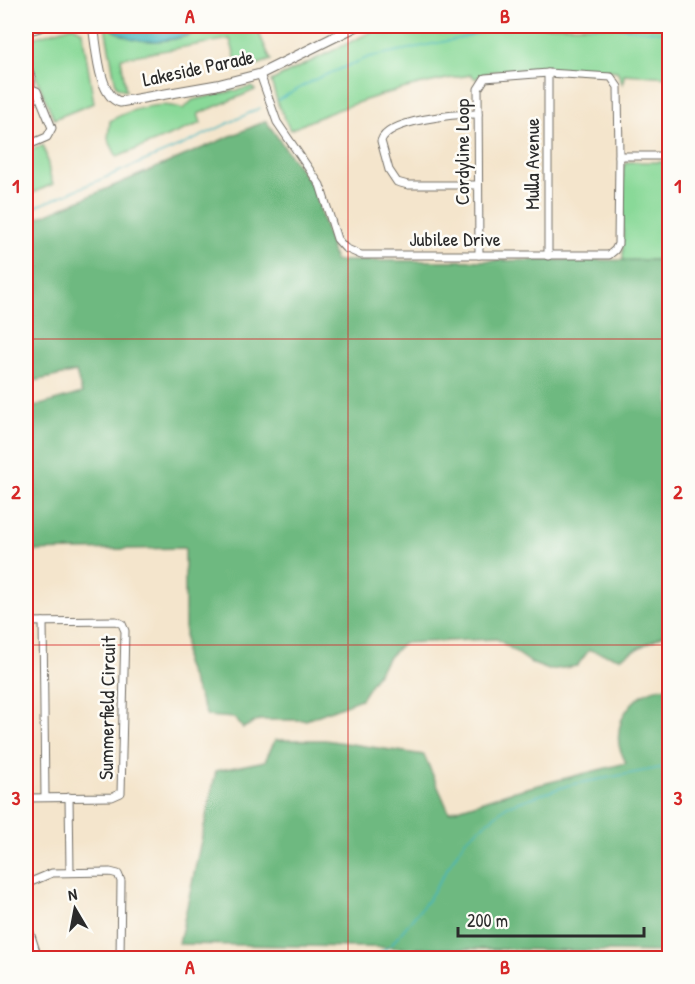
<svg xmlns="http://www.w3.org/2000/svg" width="695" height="984" font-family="'Patrick Hand',sans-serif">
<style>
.green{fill:#89d998;stroke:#5a8262;stroke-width:1.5}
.forest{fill:#6eb980;stroke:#4c7256;stroke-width:1.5}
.water{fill:#46b6bd;stroke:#387074;stroke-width:1.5}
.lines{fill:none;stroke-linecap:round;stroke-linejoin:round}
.stream{stroke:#46b6bd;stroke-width:1.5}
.street-casing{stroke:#716c63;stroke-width:9}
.secondary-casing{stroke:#716c63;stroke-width:11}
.street{stroke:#fff;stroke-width:7}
.secondary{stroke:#fff;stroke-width:9}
.grid{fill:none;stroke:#d62828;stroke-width:1.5;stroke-opacity:0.55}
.labels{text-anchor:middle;stroke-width:5;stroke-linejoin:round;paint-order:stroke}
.street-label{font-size:20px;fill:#2b2b2b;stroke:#fdfcf7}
.neatline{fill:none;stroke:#d62828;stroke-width:2}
.grid-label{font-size:20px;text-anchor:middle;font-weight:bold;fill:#d62828}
</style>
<rect width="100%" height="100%" fill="#fdfcf7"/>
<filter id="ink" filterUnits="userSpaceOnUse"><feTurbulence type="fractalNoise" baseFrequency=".0167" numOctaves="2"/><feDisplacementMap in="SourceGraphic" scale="12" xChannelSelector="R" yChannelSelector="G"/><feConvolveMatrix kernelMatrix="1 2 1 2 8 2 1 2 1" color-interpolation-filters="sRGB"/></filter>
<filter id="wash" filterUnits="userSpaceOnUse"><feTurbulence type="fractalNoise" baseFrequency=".008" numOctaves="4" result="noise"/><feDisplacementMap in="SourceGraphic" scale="24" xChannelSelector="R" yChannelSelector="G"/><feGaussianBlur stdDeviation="1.35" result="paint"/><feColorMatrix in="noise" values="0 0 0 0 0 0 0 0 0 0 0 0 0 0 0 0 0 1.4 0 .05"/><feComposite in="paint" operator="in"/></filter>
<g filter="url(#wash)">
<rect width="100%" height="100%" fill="#f4e5cc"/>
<g class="green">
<polygon points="73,26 82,31 94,103 54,119 26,53 26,40"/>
<polygon points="105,26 272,26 259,33 271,60 239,71 230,39 121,58 126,91 116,86"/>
<path d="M383,26H669V77L624,74L623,85L617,71C608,69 602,71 594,71C571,73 490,62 476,79L471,75C408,84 348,103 290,130L278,104L271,81Z"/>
<path d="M252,87L255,90L198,114L201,123L117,157L108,139L110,121C130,109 161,100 183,109L193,100Z"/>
<path d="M43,145C49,159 47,171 53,184L26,196V152Z"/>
<polygon points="627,162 669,162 669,260 623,261 623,168"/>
</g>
<g class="forest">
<polygon points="266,121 314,189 335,261 669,260 669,632 620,658 589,650 577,666 549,670 533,664 497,639 403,643 387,659 361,699 306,720 259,720 243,728 234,718 207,716 185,663 185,548 26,551 26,409 82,393 76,372 30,382 26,373 26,223"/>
<path d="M669,687V952L179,944L216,771L265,761L275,740H325L424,755L449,812L511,792L626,763C624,758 620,751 619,745C615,714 638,688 669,687Z"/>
</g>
<path class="water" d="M113,26H211C182,41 141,49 113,30Z"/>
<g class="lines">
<g class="stream">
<polyline points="589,26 611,26"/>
<polyline points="615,27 670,33"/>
<polyline points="278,100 316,79 369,57 457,39 499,27 520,26"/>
<polyline points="26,211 187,143 260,108"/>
<polyline points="373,958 391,945 428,900 465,840 507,806 569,785 670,766"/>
</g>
</g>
</g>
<g filter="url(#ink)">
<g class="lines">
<defs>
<g id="street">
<polyline points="26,62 31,77 31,87"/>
<polyline points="548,73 548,256"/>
<polyline points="260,74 277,122 320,185 337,239 345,248 361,255 609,255 615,250 618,244 619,156 670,156"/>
<polyline points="26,87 37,91 52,128 47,137 26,146"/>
<path d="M478,114C458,114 388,119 381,141L389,170L397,182L408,185H478"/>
<polyline points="479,255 478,89 485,78 548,73 611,77 618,87 619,156"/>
<polyline points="26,622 116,621 122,624 125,631 121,793 112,797 26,798"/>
<polyline points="43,622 45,797"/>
<polyline points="69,797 70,872"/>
<polyline points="26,884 52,873 110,872 118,874 121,881 120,958"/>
</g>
<g id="secondary">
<path d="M93,26C97,46 98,96 120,102L217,85L260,74L357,26"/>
<polyline points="26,31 43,26"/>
<polyline points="26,923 37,958"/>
</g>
</defs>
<use href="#street" class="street-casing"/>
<use href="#secondary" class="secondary-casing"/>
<use href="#street" class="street"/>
<use href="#secondary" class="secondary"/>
</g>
</g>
<path class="grid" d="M348,26V958M26,339H670M26,645H670"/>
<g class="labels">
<g class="street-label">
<text transform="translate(198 68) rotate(-12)" y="7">Lakeside Parade</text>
<text transform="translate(462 152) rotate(-90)" y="7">Cordyline Loop</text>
<text transform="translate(532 164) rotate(-90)" y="7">Mulla Avenue</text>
<text x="455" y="246">Jubilee Drive</text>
<text transform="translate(107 708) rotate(-89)" y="7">Summerfield Circuit</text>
</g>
</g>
<rect width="695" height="984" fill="none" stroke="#fdfcf7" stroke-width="66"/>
<g transform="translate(75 909) rotate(350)" stroke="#fdfcf7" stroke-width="4.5" paint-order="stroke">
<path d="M0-4.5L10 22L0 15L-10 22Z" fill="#2b2b2b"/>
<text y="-9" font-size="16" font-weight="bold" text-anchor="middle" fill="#2b2b2b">N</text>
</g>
<path d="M458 927v9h186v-9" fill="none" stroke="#2b2b2b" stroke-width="3"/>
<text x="467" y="927" font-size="18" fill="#2b2b2b" stroke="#fdfcf7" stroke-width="4.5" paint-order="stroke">200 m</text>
<rect x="33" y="33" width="629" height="918" class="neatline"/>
<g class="grid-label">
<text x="190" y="23">A</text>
<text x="505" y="23">B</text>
<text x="16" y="193">1</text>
<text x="678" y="193">1</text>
<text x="16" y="499">2</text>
<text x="678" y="499">2</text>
<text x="16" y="805">3</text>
<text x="678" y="805">3</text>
<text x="190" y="974">A</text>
<text x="505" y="974">B</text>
</g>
</svg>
